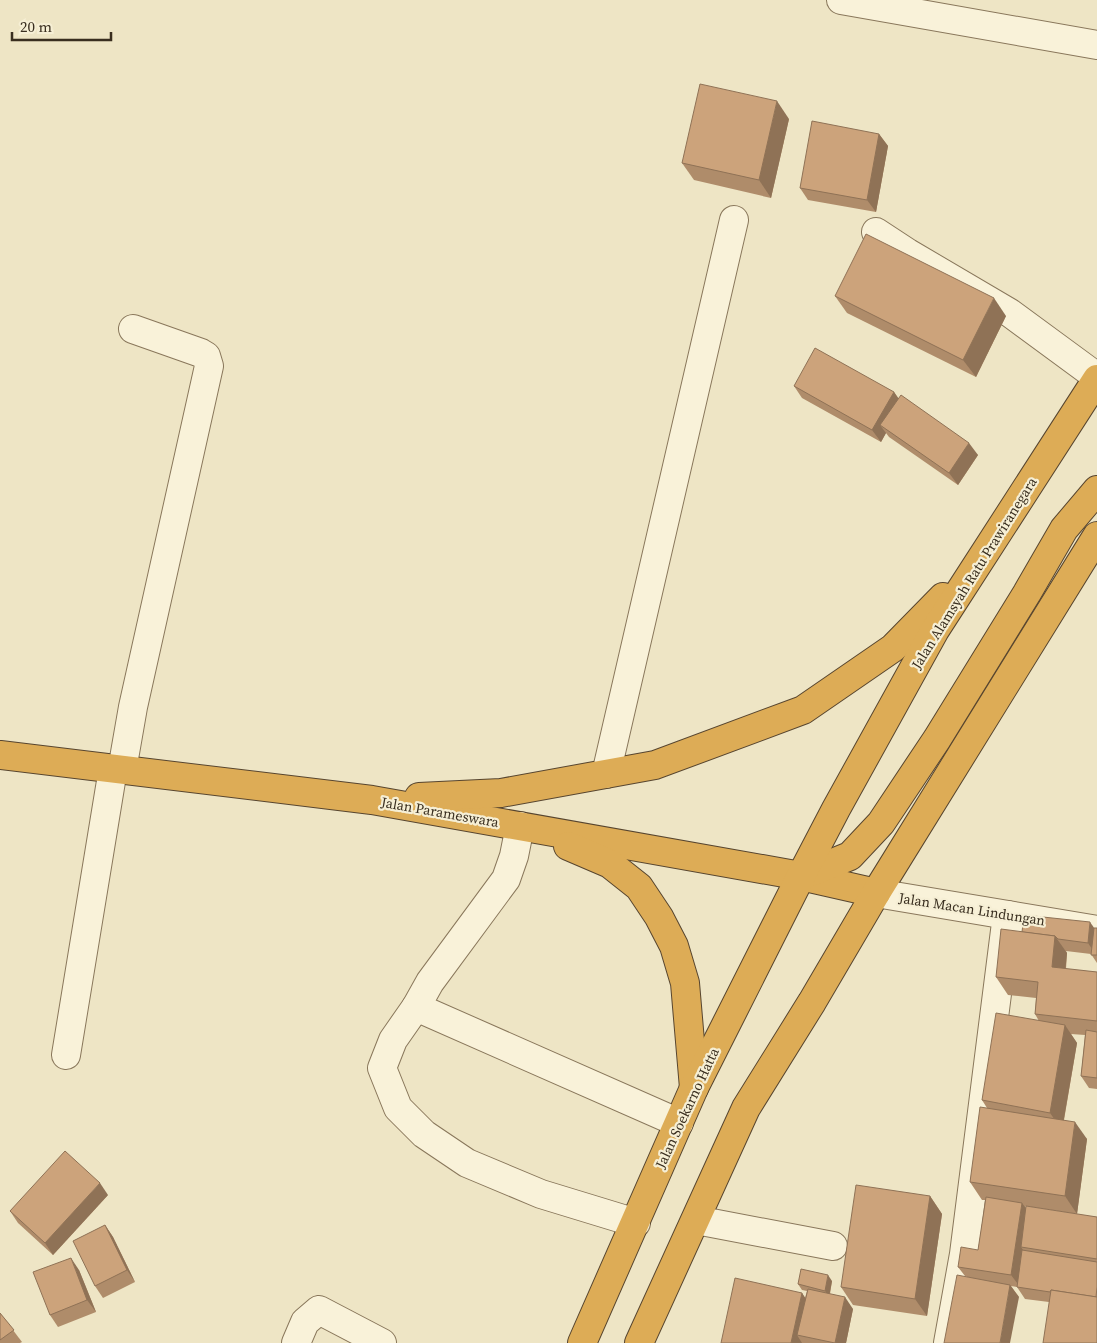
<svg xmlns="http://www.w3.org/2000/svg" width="1097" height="1343" font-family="'Source Serif 4',serif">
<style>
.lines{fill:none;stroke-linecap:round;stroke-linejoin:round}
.minor-casing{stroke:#89775b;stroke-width:30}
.highway-casing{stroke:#57452f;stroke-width:30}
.minor{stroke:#f9f2d9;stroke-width:28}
.highway{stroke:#ddac56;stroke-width:28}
.wall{fill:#af8c6a}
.shaded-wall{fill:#8f7256}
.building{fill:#cca37b;stroke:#8f7256}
.labels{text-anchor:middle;stroke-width:4.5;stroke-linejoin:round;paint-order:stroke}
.street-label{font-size:14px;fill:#392e1f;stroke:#f6efd5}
</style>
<rect width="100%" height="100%" fill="#eee5c5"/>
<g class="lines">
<defs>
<g id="minor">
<polyline points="841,0 1097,45"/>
<polyline points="876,232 908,253 1010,313 1097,377"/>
<polyline points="122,770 133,707 209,366 206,356 201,353 133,329"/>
<polyline points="606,774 734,220"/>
<polyline points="520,826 514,856 506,879 430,982 416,1007 679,1123"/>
<polyline points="876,893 1097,930"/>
<polyline points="416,1007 393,1040 382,1068 398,1108 424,1134 467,1163 541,1194 636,1223"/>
<polyline points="66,1055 113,769"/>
<polyline points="696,1220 833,1246"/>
<polyline points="296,1343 305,1322 319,1310 382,1343"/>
<polyline points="948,1343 964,1254 1007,915"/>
</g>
<g id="highway">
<polyline points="0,755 372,800 801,876 876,893"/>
<polyline points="419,797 501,793 655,765 803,710 893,648 943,597"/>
<polyline points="568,846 610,864 639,887 659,917 674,946 685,983 694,1088"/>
<polyline points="801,876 850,856 881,823 937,739 1027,593 1064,529 1097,490"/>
<polyline points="582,1343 694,1088 801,876 836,809 935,630 1097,379"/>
<polyline points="639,1343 746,1108 812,1002 876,893 1097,536"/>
</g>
</defs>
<use href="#minor" class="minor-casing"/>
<use href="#highway" class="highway-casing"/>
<use href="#minor" class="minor"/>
<use href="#highway" class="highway"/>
</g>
<g class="wall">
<polygon points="789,119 771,198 694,180 682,163"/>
<polygon points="879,134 888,146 876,212 808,200 800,188"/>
<polygon points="835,296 1006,316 976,377 847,313"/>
<polygon points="794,386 894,392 899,399 978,455 958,485 889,437 886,433 881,442 802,398"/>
<polygon points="1097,928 1097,963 1091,954 1066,951 1067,953 1066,969 1097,972 1097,1089 1089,1088 1081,1076 1085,1035 1071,1034 1077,1043 1064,1120 1087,1139 1077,1214 1025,1206 1026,1208 1097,1217 1097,1343 1049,1302 1025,1299 1017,1287 1011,1286 1019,1297 965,1276 958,1267 978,1250 986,1200 982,1200 970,1182 987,1108 982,1100 1039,1021 1035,1014 1036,998 1008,995 996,977 1022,932"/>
<polygon points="108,1195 53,1255 18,1223 10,1211"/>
<polygon points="930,1196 942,1214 927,1316 853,1305 841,1287"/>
<polygon points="105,1225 113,1237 135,1282 103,1298 95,1286"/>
<polygon points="79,1270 96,1312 58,1327 50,1315"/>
<polygon points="832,1281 830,1294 853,1309 846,1343 802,1343 802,1342 802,1343 721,1343 802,1293 805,1298 807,1291 802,1290 798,1284"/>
<polygon points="0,1313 22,1342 20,1343 0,1343"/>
</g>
<g class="shaded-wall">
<polygon points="777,101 789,119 771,198 759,180"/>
<polygon points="879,134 888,146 876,212 867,200"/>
<polygon points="994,298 1006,316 976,377 963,360"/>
<polygon points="894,392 902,404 880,425 886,433 881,442 872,430"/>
<polygon points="969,443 978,455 958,485 949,473"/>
<polygon points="1090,922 1097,932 1096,955 1088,943"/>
<polygon points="1055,936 1067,953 1064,984 1052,967"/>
<polygon points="1065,1025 1077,1043 1062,1130 1050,1113"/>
<polygon points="1075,1122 1087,1139 1077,1214 1065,1196"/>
<polygon points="100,1183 108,1195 53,1255 45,1243"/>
<polygon points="930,1196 942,1214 927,1316 915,1299"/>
<polygon points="1022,1203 1031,1215 1021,1247 1025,1253 1020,1287 1011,1275"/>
<polygon points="105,1225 113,1237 135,1282 127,1270"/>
<polygon points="71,1258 79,1270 96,1312 87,1300"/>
<polygon points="828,1275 832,1281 829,1297 825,1291"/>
<polygon points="1010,1285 1019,1297 1010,1343 1000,1343"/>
<polygon points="802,1293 810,1305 797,1335 802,1343 791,1343"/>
<polygon points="845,1297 853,1309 846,1343 835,1343"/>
</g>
<g class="building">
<polygon points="700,84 777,101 759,180 682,163"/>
<polygon points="812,121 879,134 867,200 800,188"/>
<polygon points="866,234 994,298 963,360 835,296"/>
<polygon points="815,348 894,392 872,430 794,386"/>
<polygon points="901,395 969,443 949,473 880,425"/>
<polygon points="1024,915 1090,922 1088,943 1058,939 1055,936 1022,932"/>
<polygon points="1094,928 1097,928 1097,955 1091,955"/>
<polygon points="1001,929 1055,936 1052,967 1097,972 1097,1021 1035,1014 1038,982 996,977"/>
<polygon points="996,1013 1065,1025 1050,1113 982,1100"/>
<polygon points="1086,1030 1097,1032 1097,1078 1081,1076"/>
<polygon points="980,1107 1075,1122 1065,1196 970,1182"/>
<polygon points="65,1151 100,1183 45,1243 10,1211"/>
<polygon points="856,1185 930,1196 915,1299 841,1287"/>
<polygon points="986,1197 1022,1203 1011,1275 958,1267 961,1247 978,1250"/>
<polygon points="1026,1206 1097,1217 1097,1259 1021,1247"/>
<polygon points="105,1225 127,1270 95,1286 73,1241"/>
<polygon points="1022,1250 1097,1262 1097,1287 1096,1297 1051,1290 1050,1292 1017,1287"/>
<polygon points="71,1258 87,1300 50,1315 33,1272"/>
<polygon points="801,1269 828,1275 825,1291 798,1284"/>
<polygon points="957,1275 1010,1285 1000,1343 944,1343"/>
<polygon points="735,1278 802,1293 791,1343 721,1343"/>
<polygon points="808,1289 845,1297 835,1343 797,1335"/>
<polygon points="1051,1290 1097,1297 1097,1343 1043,1343"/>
<polygon points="0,1313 14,1330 0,1340"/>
</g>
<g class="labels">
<g class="street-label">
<text transform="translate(974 573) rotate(-58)" y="5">Jalan Alamsyah Ratu Prawiranegara</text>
<text transform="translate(440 812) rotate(10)" y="5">Jalan Parameswara</text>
<text transform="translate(972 909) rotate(9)" y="5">Jalan Macan Lindungan</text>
<text transform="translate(687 1108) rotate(-65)" y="5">Jalan Soekarno Hatta</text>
</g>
</g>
<path d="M12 32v8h99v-8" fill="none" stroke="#392e1f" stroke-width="2.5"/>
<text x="20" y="32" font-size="15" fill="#392e1f" stroke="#f6efd5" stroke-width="4" paint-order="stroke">20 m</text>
</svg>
